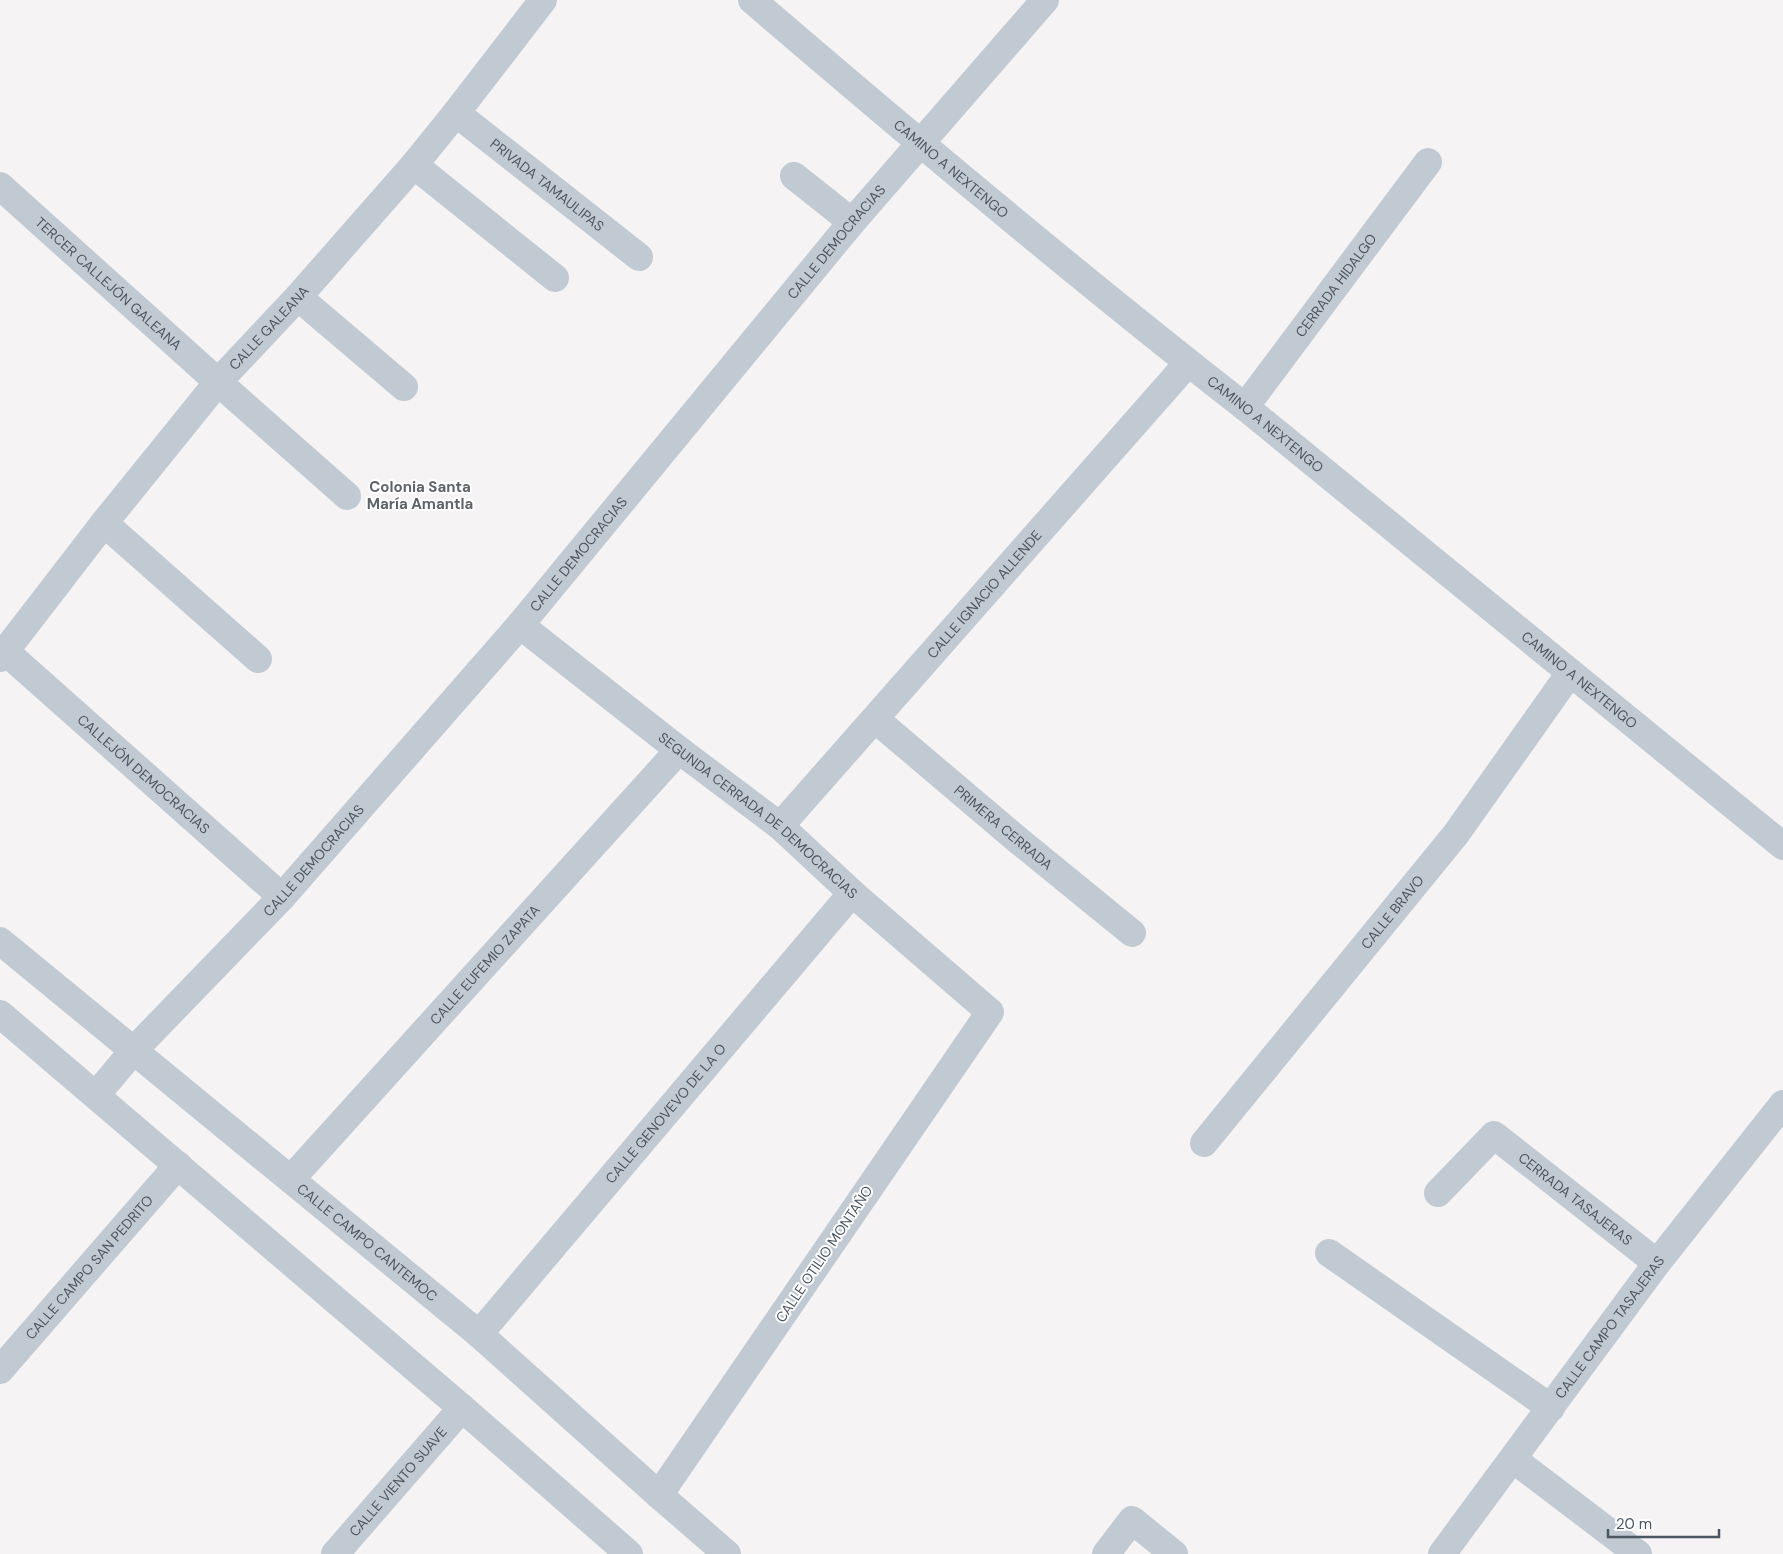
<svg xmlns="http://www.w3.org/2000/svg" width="1783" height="1554" font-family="'DM Sans',sans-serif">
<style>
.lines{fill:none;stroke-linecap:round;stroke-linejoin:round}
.minor{stroke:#c1cad2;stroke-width:28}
.labels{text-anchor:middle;stroke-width:4;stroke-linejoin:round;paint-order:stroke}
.street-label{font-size:14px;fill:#4a5661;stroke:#fff}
.neighbourhood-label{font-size:15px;font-weight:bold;fill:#5f6368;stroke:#fff}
</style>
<rect width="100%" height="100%" fill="#f5f3f3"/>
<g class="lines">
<g class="minor">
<path id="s1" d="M752,0C914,139 1077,276 1245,407L1783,846"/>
<path id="s2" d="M456,113L639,257"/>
<polyline points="414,165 555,278"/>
<polyline points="794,176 852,222"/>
<path id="s3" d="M0,186L218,382L347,496"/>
<polyline points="298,297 404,387"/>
<path id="s4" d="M1245,407L1428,162"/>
<polyline points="104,523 258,659"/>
<path id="s5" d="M520,625L679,750L780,826L852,893L990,1012L659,1495"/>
<path id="s6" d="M6,652L282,897"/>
<path id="s7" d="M0,658L104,523L218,382L298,297L414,165L456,113L543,0"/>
<path id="s8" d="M875,719L1019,841L1132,933"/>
<path id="s9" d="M780,826L1188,363"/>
<path id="s10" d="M0,941L479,1334L659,1495L727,1554"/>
<polyline points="0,1014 462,1408 629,1554"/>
<path id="s11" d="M96,1095L134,1050L282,897L520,625L852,222L1045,0"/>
<path id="s12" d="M1204,1143L1456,834L1570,673"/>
<path id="s13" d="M291,1179L679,750"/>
<path id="s14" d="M1438,1193L1494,1135L1657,1263"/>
<polyline points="1329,1253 1551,1408"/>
<path id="s15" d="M479,1334L852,893"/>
<path id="s16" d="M0,1370L178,1165"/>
<polyline points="1513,1459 1638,1554"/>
<path id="s17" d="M335,1554L462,1408"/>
<polyline points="1106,1554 1132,1520 1174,1554"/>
<path id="s18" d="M1442,1554L1657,1263L1783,1104"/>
</g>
</g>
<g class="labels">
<g class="street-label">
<text dy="5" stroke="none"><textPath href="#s1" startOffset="261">CAMINO A NEXTENGO</textPath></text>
<text dy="5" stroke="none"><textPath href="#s2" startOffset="116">PRIVADA TAMAULIPAS</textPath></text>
<text dy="5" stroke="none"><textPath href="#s11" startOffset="1130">CALLE DEMOCRACIAS</textPath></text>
<text dy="5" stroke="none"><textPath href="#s3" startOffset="146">TERCER CALLEJÓN GALEANA</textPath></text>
<text dy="5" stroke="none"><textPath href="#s4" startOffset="152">CERRADA HIDALGO</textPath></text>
<text dy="5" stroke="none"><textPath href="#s7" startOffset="426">CALLE GALEANA</textPath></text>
<text dy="5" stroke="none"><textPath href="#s1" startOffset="666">CAMINO A NEXTENGO</textPath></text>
<text dy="5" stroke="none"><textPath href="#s11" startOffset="725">CALLE DEMOCRACIAS</textPath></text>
<text dy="5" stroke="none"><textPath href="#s9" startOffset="309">CALLE IGNACIO ALLENDE</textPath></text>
<text dy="5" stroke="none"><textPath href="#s1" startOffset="1071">CAMINO A NEXTENGO</textPath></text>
<text dy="5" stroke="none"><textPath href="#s6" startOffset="184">CALLEJÓN DEMOCRACIAS</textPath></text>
<text dy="5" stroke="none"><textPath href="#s5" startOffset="305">SEGUNDA CERRADA DE DEMOCRACIAS</textPath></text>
<text dy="5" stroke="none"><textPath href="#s8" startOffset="168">PRIMERA CERRADA</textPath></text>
<text dy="5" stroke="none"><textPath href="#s11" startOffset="320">CALLE DEMOCRACIAS</textPath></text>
<text dy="5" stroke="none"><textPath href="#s12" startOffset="298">CALLE BRAVO</textPath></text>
<text dy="5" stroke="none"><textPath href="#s13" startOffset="289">CALLE EUFEMIO ZAPATA</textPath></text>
<text dy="5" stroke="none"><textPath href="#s15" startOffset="289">CALLE GENOVEVO DE LA O</textPath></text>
<text dy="5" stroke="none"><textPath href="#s14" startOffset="184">CERRADA TASAJERAS</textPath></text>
<text dy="5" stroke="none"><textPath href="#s10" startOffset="475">CALLE CAMPO CANTEMOC</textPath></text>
<text transform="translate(824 1254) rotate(-56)" y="5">CALLE OTILIO MONTAÑO</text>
<text dy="5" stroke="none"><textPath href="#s16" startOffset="136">CALLE CAMPO SAN PEDRITO</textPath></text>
<text dy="5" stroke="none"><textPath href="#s18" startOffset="282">CALLE CAMPO TASAJERAS</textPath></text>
<text dy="5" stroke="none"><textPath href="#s17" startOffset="96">CALLE VIENTO SUAVE</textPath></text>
</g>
<g class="neighbourhood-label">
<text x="420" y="492">Colonia Santa<tspan x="420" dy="17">María Amantla</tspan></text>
</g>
</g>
<path d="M1608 1529v8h111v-8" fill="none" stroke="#4a5661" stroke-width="2.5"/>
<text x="1616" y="1529" font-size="15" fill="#4a5661" stroke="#ffffff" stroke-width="4" paint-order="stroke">20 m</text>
</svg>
